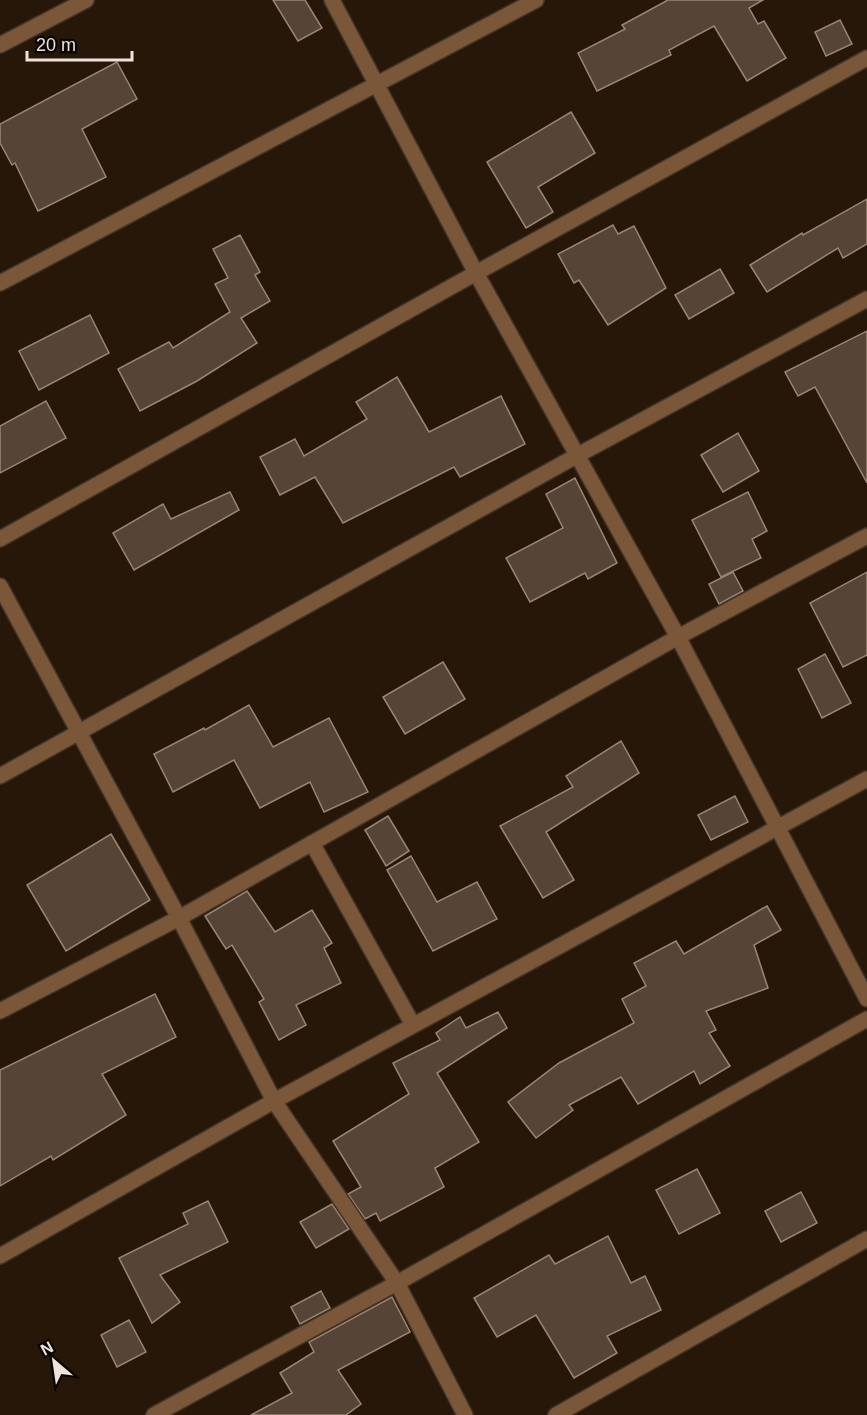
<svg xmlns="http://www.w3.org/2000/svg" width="867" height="1415" font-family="Helvetica,sans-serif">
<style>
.building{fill:#564436;stroke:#9a8675;stroke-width:1.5}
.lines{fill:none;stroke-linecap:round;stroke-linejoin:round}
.street-casing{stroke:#423426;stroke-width:18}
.street{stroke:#7a5739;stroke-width:15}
</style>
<rect width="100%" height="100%" fill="#261709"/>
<g class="building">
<polygon points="273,0 305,0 322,28 298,41"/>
<polygon points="668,0 763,0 749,8 758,24 764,21 786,58 747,81 714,26 669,50 671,55 597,91 578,53 625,29 622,25"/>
<polygon points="840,20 852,44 826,56 815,32"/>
<polygon points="117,62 137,99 82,129 106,177 38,211 15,163 12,165 0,143 0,124"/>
<polygon points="571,112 595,153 538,187 553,212 526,228 487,162"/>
<polygon points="867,199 867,244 843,258 838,248 767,292 750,265 802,233 803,235"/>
<polygon points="613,225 618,234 634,226 666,288 608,325 579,280 574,283 558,254"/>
<polygon points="240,235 260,272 255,275 270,301 241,318 257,343 197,381 140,411 118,369 169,342 173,348 230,312 215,284 228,278 213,249"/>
<polygon points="720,269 734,293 689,319 675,295"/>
<polygon points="90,315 109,353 39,390 19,351"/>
<polygon points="867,331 867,483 815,387 798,396 785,372"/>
<polygon points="397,377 429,432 501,396 525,444 460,477 454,467 343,523 315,477 280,495 260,457 295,439 304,456 367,419 356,402"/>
<polygon points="46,401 66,438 0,473 0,426"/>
<polygon points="738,433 759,471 723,492 701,455"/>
<polygon points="575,478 617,563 588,579 585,573 530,602 506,558 563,528 546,494"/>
<polygon points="230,492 239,510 134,570 113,533 163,504 171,519"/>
<polygon points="748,492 767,531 752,539 761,558 721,577 692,520"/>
<polygon points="733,572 743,591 719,604 709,584"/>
<polygon points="867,572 867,655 843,667 810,603"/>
<polygon points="825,654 851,703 822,718 798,669"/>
<polygon points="443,662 465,699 405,734 383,697"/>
<polygon points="249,705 273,747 329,718 368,792 324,812 310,782 260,808 234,760 173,792 154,754 204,728 205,730"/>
<polygon points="621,741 639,773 546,832 574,880 543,898 500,826 573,787 566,776"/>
<polygon points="735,796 748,822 711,840 698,815"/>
<polygon points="388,816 409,851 386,866 365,830"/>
<polygon points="111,834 150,900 66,951 27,885"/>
<polygon points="411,856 437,902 477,882 497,919 433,951 387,870"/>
<polygon points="247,891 275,932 312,910 332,943 324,948 341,983 296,1005 306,1025 279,1040 259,1002 264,999 232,945 226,949 205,916"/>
<polygon points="767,906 781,930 754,945 768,988 706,1011 716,1030 709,1033 730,1066 700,1084 694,1071 638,1104 621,1077 569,1105 573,1110 536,1138 508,1102 559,1063 634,1023 622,999 646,986 634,963 676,941 684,954"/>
<polygon points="155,994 176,1037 102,1074 126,1115 53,1160 51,1156 0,1186 0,1070"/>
<polygon points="498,1012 507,1028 437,1073 479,1142 435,1168 444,1187 380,1221 376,1213 365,1219 348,1194 361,1187 333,1141 409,1094 393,1063 440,1040 436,1033 460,1017 466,1028"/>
<polygon points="697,1169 720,1213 679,1234 656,1190"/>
<polygon points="801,1192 817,1223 781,1242 765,1211"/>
<polygon points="208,1201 228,1242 160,1275 180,1302 152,1323 119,1258 188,1224 183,1213"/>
<polygon points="332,1204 349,1229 316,1248 300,1222"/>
<polygon points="608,1236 631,1283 645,1276 661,1310 607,1336 617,1353 574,1378 536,1315 497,1337 474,1298 549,1255 555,1264"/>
<polygon points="321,1291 330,1308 300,1324 291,1307"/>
<polygon points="392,1297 410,1332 338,1370 361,1404 346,1415 251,1415 292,1393 280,1373 314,1352 309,1342"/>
<polygon points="129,1320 146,1352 117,1367 101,1335"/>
</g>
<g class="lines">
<defs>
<g id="street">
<polyline points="332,0 476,273 678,637 867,999"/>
<polyline points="0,45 86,0"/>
<polyline points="0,283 536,0"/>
<polyline points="0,539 476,273 867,58"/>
<polyline points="0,586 179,918 274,1101 397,1283 465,1415"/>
<polyline points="0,776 578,455 867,299"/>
<polyline points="312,843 413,1025"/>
<polyline points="0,1011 179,918 678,637 867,536"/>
<polyline points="0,1256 274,1101 867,779"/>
<polyline points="154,1415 397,1283 867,1019"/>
<polyline points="556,1415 867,1239"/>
</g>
</defs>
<use href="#street" class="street-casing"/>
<use href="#street" class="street"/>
</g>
<g transform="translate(54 1361) rotate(331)" stroke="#0a0502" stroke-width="4.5" paint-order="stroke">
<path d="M0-4.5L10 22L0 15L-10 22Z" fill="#efe4db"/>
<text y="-9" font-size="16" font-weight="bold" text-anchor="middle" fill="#efe4db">N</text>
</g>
<path d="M27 51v9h105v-9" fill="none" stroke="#efe4db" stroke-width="3"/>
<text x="36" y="51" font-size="18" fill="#efe4db" stroke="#0a0502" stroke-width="4.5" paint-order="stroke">20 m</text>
</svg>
